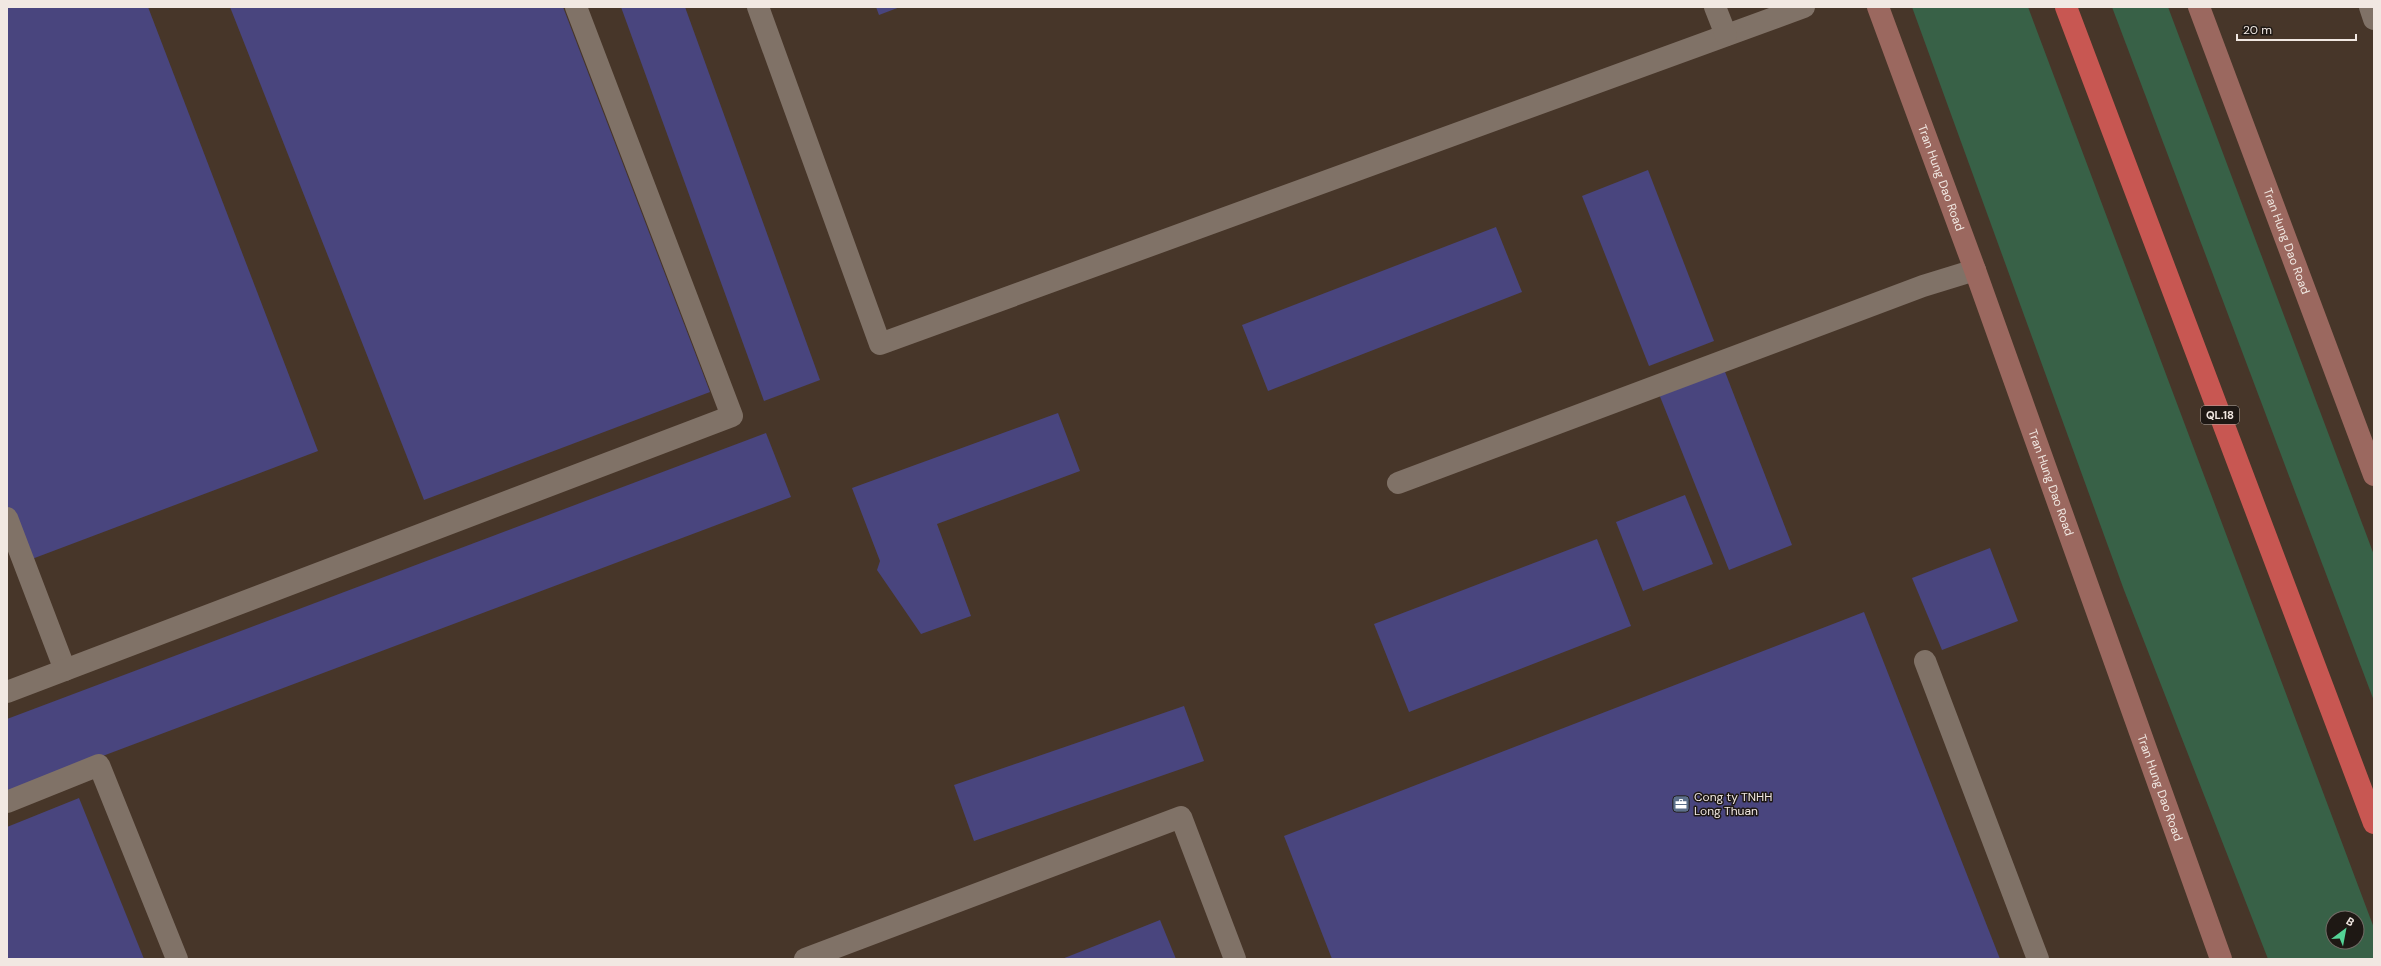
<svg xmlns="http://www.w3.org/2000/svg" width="2381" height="966" font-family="'DM Sans',sans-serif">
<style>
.built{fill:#473629;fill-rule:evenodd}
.green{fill:#386147;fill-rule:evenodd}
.building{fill:#49457e}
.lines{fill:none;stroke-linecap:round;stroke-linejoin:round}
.service{stroke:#807267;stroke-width:22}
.secondary{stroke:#9b685f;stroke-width:22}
.trunk{stroke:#c85752;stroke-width:22}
.labels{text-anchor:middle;stroke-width:3;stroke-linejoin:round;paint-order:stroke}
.shield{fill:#1e1814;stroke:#b2aaa4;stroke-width:1}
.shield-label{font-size:11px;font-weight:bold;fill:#f1e8e2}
.street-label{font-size:12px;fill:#f1e8e2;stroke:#1e1814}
.poi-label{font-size:12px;fill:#f1e8e2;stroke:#1e1814;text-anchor:start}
</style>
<rect width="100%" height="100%" fill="#3b2e25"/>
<path class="built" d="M7,7H2374V959H7ZM2333,918H2357V942H2333Z"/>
<g class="green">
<path d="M1912,7H2028L2374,928V959H2268L2124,590ZM2333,918H2357V942H2333Z"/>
<polygon points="2112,7 2168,7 2374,555 2374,701"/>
</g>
<g class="building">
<polygon points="7,7 148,7 318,451 24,562 7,518"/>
<polygon points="230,7 563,7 710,392 424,500"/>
<polygon points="621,7 685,7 820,380 764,401"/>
<polygon points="876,7 900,7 879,15"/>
<polygon points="1648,170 1714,341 1649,366 1582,196"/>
<polygon points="1496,227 1522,292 1268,391 1242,325"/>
<polygon points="1722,364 1792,545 1729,570 1657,389"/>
<polygon points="1058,413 1080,471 937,524 971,616 921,634 877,570 880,561 852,488"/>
<polygon points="766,433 791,497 7,792 7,719"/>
<polygon points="1685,495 1713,564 1643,591 1616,522"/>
<polygon points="1597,539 1631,626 1409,712 1374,624"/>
<polygon points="1990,548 2018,621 1942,650 1912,578"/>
<polygon points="1864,612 2000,959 1332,959 1284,836"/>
<polygon points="1184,706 1204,761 974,841 954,785"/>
<polygon points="79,798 144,959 7,959 7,827"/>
<polygon points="1160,920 1176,959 1062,959"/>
</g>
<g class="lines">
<g class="service">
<polyline points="758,7 880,344 1804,7"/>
<polyline points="1715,7 1726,35"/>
<polyline points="2370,7 2374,19"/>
<polyline points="1398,483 1923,286 1975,270"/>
<polyline points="7,518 65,670"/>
<polyline points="1925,661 2038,959"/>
<polyline points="7,692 732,416 576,7"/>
<polyline points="7,802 99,765 177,959"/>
<polyline points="805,959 1181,817 1235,959"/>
</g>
<g class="secondary">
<path id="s1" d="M1878,7L1975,270L2221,959"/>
<path id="s2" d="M2199,7L2374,475"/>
</g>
<polyline class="trunk" points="2066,7 2374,823"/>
</g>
<defs>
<symbol id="office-square" viewBox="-11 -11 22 22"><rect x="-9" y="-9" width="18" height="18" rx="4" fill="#5c6f8a" stroke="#1e1814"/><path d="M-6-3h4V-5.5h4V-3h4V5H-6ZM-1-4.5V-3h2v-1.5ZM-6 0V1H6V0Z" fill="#fff"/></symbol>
</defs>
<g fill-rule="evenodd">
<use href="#office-square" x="1671" y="794" width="20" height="20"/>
</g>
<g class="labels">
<rect class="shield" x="2201" y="406" width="38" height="18" rx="3"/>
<g class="shield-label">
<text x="2220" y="419">QL.18</text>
</g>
<g class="street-label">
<text dy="4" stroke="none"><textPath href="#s1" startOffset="182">Tran Hung Dao Road</textPath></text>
<text dy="4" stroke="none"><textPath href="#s2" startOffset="250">Tran Hung Dao Road</textPath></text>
<text dy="4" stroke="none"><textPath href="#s1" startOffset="506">Tran Hung Dao Road</textPath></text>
<text dy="4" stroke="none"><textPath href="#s1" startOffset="830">Tran Hung Dao Road</textPath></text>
</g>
<g class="poi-label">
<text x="1694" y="801">Cong ty TNHH<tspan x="1694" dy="14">Long Thuan</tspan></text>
</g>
</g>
<rect width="2381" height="966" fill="none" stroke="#f1e8e2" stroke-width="16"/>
<g transform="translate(2345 930) rotate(32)"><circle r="19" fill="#1e1814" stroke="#726b66"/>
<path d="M0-3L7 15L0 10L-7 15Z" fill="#54d396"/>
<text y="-6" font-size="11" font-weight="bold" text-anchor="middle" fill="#f1e8e2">B</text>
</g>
<path d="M2237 34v6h119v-6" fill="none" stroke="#f1e8e2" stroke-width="2"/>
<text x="2243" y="34" font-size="12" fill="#f1e8e2" stroke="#1e1814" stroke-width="3" paint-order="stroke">20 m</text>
</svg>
